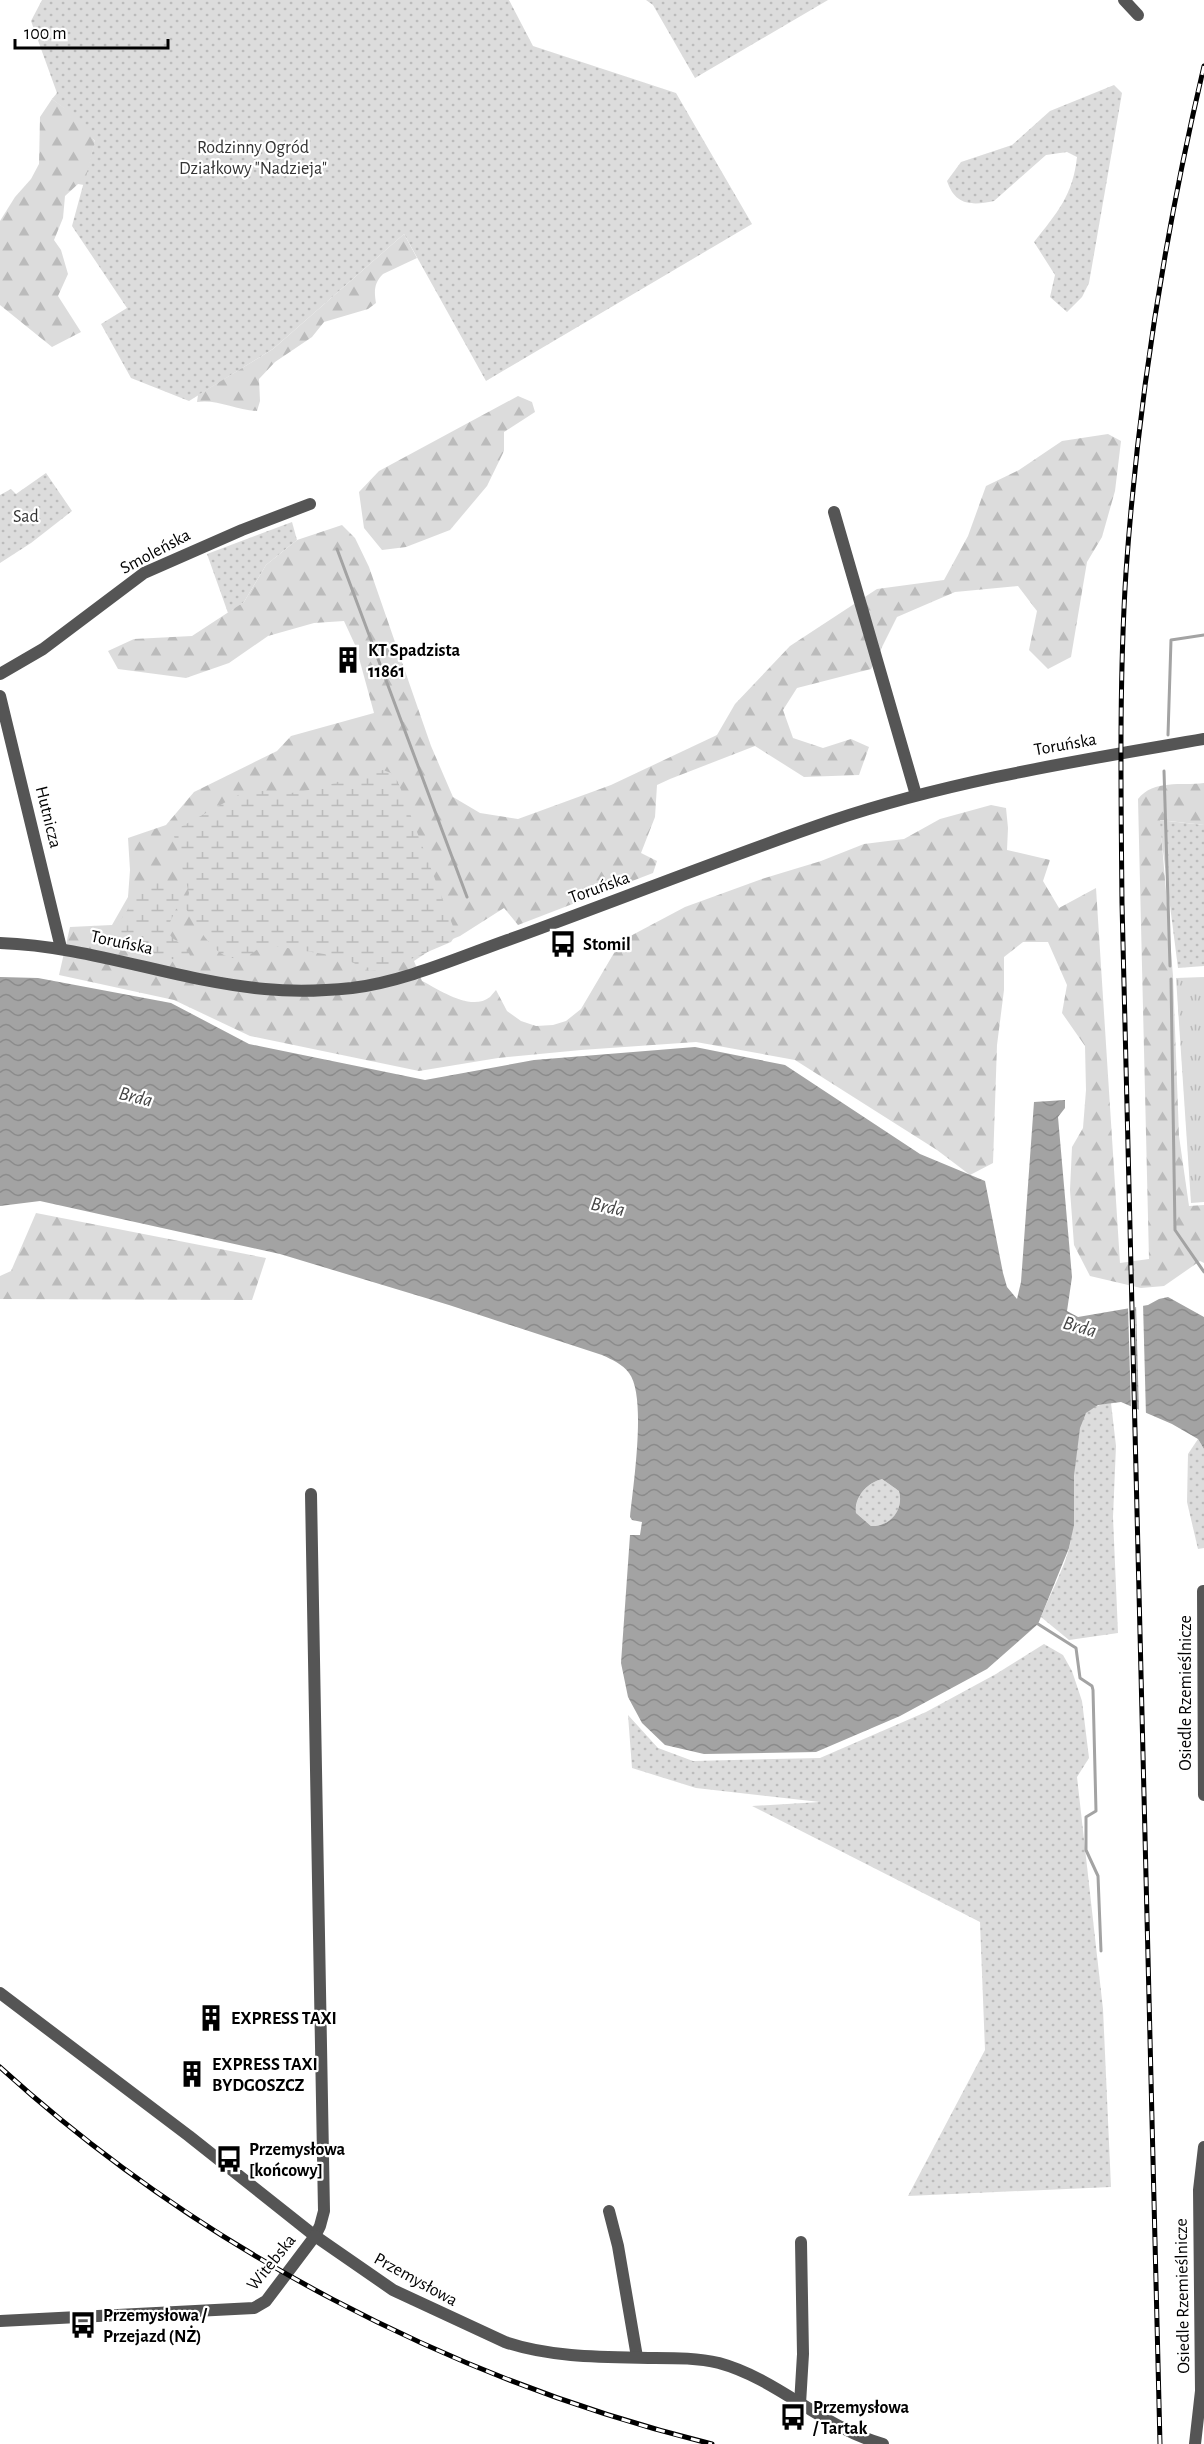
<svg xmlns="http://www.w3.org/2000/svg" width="1204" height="2444" font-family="'Alegreya Sans',sans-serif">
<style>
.grass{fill:url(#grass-dots)}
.forest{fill:url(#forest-firs)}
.wetland{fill:url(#wetland-marsh)}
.park{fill:url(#park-tufts)}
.water{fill:url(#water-waves);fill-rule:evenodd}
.pier{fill:#fff}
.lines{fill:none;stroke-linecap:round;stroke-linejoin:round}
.stream{stroke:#a3a3a3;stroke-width:3}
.minor{stroke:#555;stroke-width:12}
.tertiary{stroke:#555;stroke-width:12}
.rail-casing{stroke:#000;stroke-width:5}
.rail{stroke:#fff;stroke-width:3;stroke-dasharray:9;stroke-linecap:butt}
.labels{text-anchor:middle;stroke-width:4.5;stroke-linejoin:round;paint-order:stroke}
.park-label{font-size:18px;fill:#333;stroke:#fff}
.street-label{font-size:18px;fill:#000;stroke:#fff}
.poi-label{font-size:18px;font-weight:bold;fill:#000;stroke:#fff;text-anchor:start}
.water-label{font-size:20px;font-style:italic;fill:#444;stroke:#fff}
</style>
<defs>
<pattern id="grass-dots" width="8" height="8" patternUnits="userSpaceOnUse" patternTransform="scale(1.5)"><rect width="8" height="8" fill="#dcdcdc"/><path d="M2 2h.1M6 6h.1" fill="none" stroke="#bbb" stroke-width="1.8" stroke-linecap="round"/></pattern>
<pattern id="forest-firs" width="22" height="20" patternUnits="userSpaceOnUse" patternTransform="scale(1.5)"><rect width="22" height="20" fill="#dcdcdc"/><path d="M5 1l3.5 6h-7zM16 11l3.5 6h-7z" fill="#bbb"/></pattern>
<pattern id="wetland-marsh" width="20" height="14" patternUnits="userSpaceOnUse" patternTransform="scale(1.5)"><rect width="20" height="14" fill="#dcdcdc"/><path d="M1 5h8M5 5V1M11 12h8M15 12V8" fill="none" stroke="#bbb"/></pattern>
<pattern id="park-tufts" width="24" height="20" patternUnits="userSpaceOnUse" patternTransform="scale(1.5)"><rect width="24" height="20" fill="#dcdcdc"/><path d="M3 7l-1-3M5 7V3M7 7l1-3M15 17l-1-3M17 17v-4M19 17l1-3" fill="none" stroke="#bbb"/></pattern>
<pattern id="water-waves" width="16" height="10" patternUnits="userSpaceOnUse" patternTransform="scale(1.5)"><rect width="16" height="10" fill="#a3a3a3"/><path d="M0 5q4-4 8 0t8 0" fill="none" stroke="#8b8b8b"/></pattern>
</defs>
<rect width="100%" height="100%" fill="#fff"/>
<g class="grass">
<polygon points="42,0 509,0 533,46 676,93 752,224 486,381 404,234 273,349 189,401 131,378 101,324 127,308 72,226 95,141 65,109 52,99 57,93 31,21"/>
<polygon points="646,0 828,0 695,78 653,5"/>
<path d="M1114,85L1122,93L1089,283L1082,297L1067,312L1050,297L1055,275L1034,242C1057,213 1073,195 1077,157L1067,152L1046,155L994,201C971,206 955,205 947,181L961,162L1012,145L1050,111Z"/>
<polygon points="46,473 72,511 31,543 0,563 0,495 11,489 16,494"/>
<polygon points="292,522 297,540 266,565 244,602 228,613 207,554"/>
<polygon points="1159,820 1204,825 1204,966 1178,968"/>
<path d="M1111,1403L1116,1446L1113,1517L1118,1633L1069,1640L1041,1617C1050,1594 1064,1569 1070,1545C1076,1515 1070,1434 1086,1413C1092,1406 1102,1404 1111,1403Z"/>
<polygon points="1198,1439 1204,1449 1204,1548 1198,1549 1187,1502 1188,1454"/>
<path d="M882,1479L899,1491C904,1509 891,1527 871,1526L856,1513C854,1497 867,1483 882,1479Z"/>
<polygon points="1044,1644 1063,1655 1072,1671 1082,1701 1089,1758 1077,1777 1103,2009 1111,2187 908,2196 985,2050 980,1922 752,1806 820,1802 696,1788 632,1768 628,1715 658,1748 693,1761 820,1758 926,1712 996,1674"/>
</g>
<g class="forest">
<polygon points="52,99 81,120 95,142 84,185 78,184 65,196 63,218 54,240 61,250 68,274 58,296 81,332 52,347 0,305 0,221 15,197 31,179 39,164 40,117"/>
<path d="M404,234L417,258L383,274C374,283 374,291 376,303L368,309L324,322L312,337L275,362L259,379L260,401L257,411C236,410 217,399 197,402L198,395L273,349Z"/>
<polygon points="518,396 532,402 535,412 504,432 504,451 487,486 450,530 406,547 382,550 364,528 359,492 379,471"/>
<path d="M1108,434L1121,441L1115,491L1102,537L1087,562L1071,657L1048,669L1029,650L1037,611L1018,586L955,592L897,617L871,669L797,688L783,710L793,738L823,748L851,739L869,747L859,775L804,777L755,746L670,779L657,785L655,817L641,853L657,861L653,873L518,925L504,908L460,936L438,945L414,961L422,981C440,990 471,1012 490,997C492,995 494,992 496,990L507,1011L521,1021L536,1026L553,1025L566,1021L581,1009L621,941L685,907L765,878L821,861L864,844L904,839L940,819L991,805L1006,808L1008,828L1007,850L1050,860L1043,881L1059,908L1096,888L1120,1263L1149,1259L1138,799C1154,779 1181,786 1204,783V825L1160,820L1173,976L1179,1136L1189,1206L1204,1205V1263L1200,1261L1164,1286L1141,1288L1090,1276L1074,1245L1070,1190L1072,1147L1083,1128L1086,1090L1085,1046L1062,1013L1067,985L1048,942H1023L1004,957V990L997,1045L993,1163L970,1175L937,1150L795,1060L696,1042L581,1050L498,1058L419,1071L250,1036L174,1000L59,975L70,927L112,925L128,897L130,870L128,838L166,825L194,792L277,751L291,736L374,713L356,647L344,621L314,623L268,636L229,663L186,678L118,669L108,651L134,639L192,636L244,602L266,565L297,540L342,525L355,538L369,567L431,746L453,797L480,813L518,819L611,785L717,735L735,704L790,646L877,589L944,580L968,536L986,486L1019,470L1062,441Z"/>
<polygon points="36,1213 266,1258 252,1300 0,1299 0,1276 11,1271"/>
</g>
<path class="wetland" d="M383,770L391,773L398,782L454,929L455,936L451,942L385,970L369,971L342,957L263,944C227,982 204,936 186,909L181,907L176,909L167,929C171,943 187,942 190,956L184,961L100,947L94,942L93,938C98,934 104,933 110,930C130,917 137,878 166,881L176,897L184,900L188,898L189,893L174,836L177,829L242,793L263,791L285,794L309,790Z"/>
<polygon class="park" points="1204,977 1204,1202 1191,1203 1176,978"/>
<path class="water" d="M0,977L38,978L171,1003L249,1044L425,1080L534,1060L695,1047L785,1065L920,1154L985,1181L1003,1273L1007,1287L1017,1299L1021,1282L1034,1102L1065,1100V1108L1058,1117L1072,1277L1067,1311L1078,1317L1148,1305L1159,1299L1168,1297L1204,1317V1449L1198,1439L1172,1424L1121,1402L1098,1405L1086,1413L1080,1428L1074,1476V1525L1069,1548L1038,1624L987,1669L900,1716L816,1752L704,1754L665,1745L642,1723L628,1697L621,1663L630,1535H640L642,1522L632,1520L630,1517C633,1486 647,1396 629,1373C622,1364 613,1360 602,1355L449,1305L280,1254L40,1201L0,1206ZM882,1479L899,1491C904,1509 891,1527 871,1526L856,1513C854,1497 867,1483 882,1479Z"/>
<g class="pier">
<polygon points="1143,1303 1146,1416 1139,1413 1136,1304"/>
<polygon points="1135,1304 1137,1412 1131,1409 1128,1306"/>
</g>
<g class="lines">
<g class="stream">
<polyline points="337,549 467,897"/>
<polyline points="1168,735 1171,640 1204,635"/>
<polyline points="1164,771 1170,966"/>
<polyline points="1171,979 1175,1230 1204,1272"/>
<polyline points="1038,1624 1076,1648 1080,1678 1092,1686 1093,1690 1096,1811 1086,1817 1086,1850 1098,1876 1101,1951"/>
</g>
<g class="minor">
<polyline points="1124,0 1138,15"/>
<polyline points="834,512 916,795"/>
<polyline points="0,674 43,649 144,573 242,530 310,504"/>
<polyline points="1203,1591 1204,1795"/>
<polyline points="0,1993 189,2136 315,2236 320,2226 324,2211 311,1494"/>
<polyline points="609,2211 618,2246 637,2357"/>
<polyline points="800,2404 803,2354 801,2242"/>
<polyline points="1195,2444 1201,2391 1199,2190 1204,2147"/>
</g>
<g class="tertiary">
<polyline points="0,696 61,948"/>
<path d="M0,943C91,946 175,981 265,989C294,992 323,991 352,988C406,981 457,958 508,940C616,901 723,858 831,821C953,780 1078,761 1204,739"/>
<path d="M0,2321L254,2308L266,2301L315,2236L393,2290L505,2342C552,2358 606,2357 655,2358C677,2358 698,2358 719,2363C778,2379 823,2428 883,2444"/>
</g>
<defs>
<g id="rail">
<path d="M0,2067C199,2248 451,2380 712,2444"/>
<path d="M1160,2444L1122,903C1121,793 1119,682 1126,572C1138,402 1165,232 1204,66"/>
</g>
</defs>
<use href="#rail" class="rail-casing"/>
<use href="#rail" class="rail"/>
</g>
<defs>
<symbol id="building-bare" viewBox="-9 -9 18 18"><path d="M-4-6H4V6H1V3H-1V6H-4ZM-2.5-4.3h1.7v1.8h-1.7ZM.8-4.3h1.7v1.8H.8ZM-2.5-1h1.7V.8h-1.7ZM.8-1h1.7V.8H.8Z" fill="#000" stroke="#fff" stroke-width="2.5" paint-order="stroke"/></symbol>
<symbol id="bus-bare" viewBox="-9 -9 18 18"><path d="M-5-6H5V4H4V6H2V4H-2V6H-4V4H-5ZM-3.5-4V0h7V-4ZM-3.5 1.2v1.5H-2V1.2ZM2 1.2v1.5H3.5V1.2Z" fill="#000" stroke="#fff" stroke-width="2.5" paint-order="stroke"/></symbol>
</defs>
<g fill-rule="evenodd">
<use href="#building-bare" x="329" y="641" width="38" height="38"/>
<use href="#bus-bare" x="544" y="925" width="38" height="38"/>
<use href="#building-bare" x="192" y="1999" width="38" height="38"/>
<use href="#building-bare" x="173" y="2055" width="38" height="38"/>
<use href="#bus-bare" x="210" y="2140" width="38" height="38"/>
<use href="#bus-bare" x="64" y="2306" width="38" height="38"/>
<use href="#bus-bare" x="774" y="2398" width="38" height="38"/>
</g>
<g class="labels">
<g class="park-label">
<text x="253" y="153">Rodzinny Ogród<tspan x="253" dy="21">Działkowy "Nadzieja"</tspan></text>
<text x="26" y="522">Sad</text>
</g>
<g class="street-label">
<text transform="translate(155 551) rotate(-28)" y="6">Smoleńska</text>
<text transform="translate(1065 744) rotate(-10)" y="6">Toruńska</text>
<text transform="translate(49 817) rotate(76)" y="6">Hutnicza</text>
<text transform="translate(599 887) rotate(-20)" y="6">Toruńska</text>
<text transform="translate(122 942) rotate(12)" y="6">Toruńska</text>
<text transform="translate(1185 1693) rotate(-90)" y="6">Osiedle Rzemieślnicze</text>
<text transform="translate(271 2262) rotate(-51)" y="6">Witebska</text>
<text transform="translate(416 2279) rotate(29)" y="6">Przemysłowa</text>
<text transform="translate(1182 2296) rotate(-91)" y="6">Osiedle Rzemieślnicze</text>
</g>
<g class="poi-label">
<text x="368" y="656">KT Spadzista<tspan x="368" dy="21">11861</tspan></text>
<text x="583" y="950">Stomil</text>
<text x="231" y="2024">EXPRESS TAXI</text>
<text x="212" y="2070">EXPRESS TAXI<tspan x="212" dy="21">BYDGOSZCZ</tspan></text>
<text x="249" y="2155">Przemysłowa<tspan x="249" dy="21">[końcowy]</tspan></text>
<text x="103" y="2321">Przemysłowa /<tspan x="103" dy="21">Przejazd (NŻ)</tspan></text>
<text x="813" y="2413">Przemysłowa<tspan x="813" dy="21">/ Tartak</tspan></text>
</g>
<g class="water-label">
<text transform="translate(136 1096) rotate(14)" y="7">Brda</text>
<text transform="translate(608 1206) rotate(12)" y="7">Brda</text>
<text transform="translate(1080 1326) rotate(16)" y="7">Brda</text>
</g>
</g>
<path d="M15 39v9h153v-9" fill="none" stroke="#000000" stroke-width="3"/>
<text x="24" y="39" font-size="18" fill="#000000" stroke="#ffffff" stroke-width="4.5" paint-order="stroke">100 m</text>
</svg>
